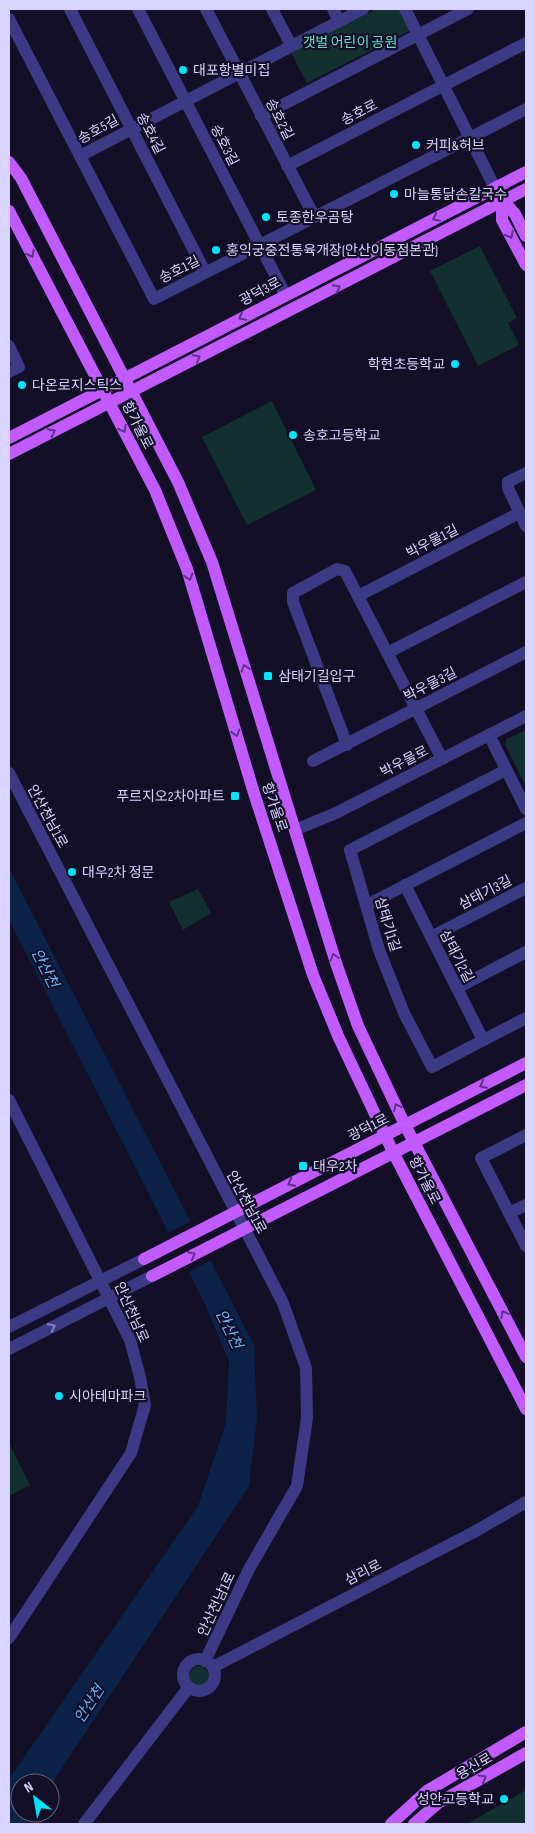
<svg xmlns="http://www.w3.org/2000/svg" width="535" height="1833" font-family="'Sofia Sans Condensed','Noto Sans KR',sans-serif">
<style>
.green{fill:#12302f}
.water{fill:#0c2248}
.pier{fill:#130f26}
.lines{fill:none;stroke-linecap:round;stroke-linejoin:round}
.minor{stroke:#3d3a85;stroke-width:12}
.major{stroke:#c25bff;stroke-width:12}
.oneway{stroke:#623188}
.oneway2{stroke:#837fbc}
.poi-dot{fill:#00e5ff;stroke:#130f26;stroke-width:2}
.labels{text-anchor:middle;stroke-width:4.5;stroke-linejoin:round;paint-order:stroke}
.park-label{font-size:14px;fill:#5fe0c0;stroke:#130f26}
.poi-label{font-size:14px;fill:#d9d4ff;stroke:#130f26;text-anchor:start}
.street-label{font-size:14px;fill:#d9d4ff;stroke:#130f26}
.water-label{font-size:15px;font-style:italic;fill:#62b6ff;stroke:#130f26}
</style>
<rect width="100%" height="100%" fill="#130f26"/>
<g class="green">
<polygon points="376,9 401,9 410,26 409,31 307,83 291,53"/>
<polygon points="480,246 517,318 508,323 519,345 478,366 430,271"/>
<polygon points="272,401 316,490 247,525 202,437"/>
<polygon points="526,730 526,786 505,744 507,739"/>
<polygon points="198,889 211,913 183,930 169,902"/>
<polygon points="9,1443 30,1485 9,1496"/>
<circle cx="199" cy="1676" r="10"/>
<polygon points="526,1790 526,1824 467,1824"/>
</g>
<polygon class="water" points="9,868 254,1345 257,1417 249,1486 50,1786 50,1783 20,1783 20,1813 32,1813 25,1824 9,1824 9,1779 198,1506 226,1423 229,1361 204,1302 9,920"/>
<polygon class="pier" points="193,1220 213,1259 186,1273 166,1234"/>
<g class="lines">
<g class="minor">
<polyline points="70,9 205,272"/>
<polyline points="138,9 285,294"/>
<polyline points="206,9 314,216"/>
<polyline points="272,9 291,45"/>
<polyline points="333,9 339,21"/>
<polyline points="405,9 495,188"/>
<polyline points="9,19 154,299 526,109"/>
<polyline points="261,116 468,9"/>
<polyline points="80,156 363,9"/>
<polyline points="287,166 526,43"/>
<polyline points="9,346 19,367 9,372"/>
<polyline points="526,473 508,482 508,488 526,526"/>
<polyline points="358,596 519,513"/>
<polyline points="387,653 526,582"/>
<polyline points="489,735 526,809"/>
<polyline points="347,745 293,602 293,593 337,569 345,571 442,759"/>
<polyline points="313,761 526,652"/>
<polyline points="506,770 350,850 379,950 404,1013 432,1067 526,1018"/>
<polyline points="9,773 283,1303 306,1368 307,1418 297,1486 249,1569 205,1661"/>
<polyline points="295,830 336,813 526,716"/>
<polyline points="405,885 483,1040"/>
<polyline points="367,905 526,823"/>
<polyline points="431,937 526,888"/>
<polyline points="457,988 526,952"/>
<polyline points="9,1100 130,1340 140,1377 145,1405 131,1453 9,1638"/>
<polyline points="526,1135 481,1158 526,1246"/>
<polyline points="509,1213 526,1205"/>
<polyline points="9,1327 144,1259"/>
<polyline points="9,1349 152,1276"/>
<circle cx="199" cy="1675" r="16"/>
<polyline points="213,1667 474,1532 526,1502"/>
<polyline points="84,1824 189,1687"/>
</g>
<g class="major">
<polyline points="9,162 21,178 178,482 212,562 336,963 358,1026 405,1125 526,1357"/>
<polyline points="500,197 515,214 526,236"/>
<polyline points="502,202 502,220 526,265"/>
<polyline points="9,211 155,490 187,569 253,790 313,975 339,1038 393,1152 526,1409"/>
<polyline points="9,438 526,172"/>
<polyline points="9,454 526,189"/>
<polyline points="144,1259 526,1063"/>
<polyline points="152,1276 526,1085"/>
<polyline points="391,1824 427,1791 526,1732"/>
<polyline points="414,1824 438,1803 526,1753"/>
</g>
</g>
<defs><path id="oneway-chevron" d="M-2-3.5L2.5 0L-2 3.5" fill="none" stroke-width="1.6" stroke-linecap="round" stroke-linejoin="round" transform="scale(1.25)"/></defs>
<g class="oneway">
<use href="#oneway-chevron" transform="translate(436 218) rotate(153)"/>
<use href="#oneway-chevron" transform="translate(510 235) rotate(62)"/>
<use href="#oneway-chevron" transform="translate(31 254) rotate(62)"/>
<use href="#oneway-chevron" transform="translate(337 288) rotate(-27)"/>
<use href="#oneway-chevron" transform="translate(242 317) rotate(152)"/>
<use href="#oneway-chevron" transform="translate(197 358) rotate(-27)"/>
<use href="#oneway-chevron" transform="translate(123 429) rotate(63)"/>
<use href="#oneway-chevron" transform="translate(52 432) rotate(-27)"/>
<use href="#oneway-chevron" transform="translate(189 577) rotate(73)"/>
<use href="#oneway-chevron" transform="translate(245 668) rotate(-107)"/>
<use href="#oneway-chevron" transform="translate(236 733) rotate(73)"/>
<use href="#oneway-chevron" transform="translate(334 957) rotate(-108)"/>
<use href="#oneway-chevron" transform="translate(483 1085) rotate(153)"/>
<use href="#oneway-chevron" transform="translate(397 1107) rotate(-116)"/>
<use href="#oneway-chevron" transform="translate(291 1183) rotate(153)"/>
<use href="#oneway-chevron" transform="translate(192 1255) rotate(-28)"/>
<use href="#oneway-chevron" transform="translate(504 1314) rotate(-118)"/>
<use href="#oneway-chevron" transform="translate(483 1778) rotate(-30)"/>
</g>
<use class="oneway2" href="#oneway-chevron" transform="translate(52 1327) rotate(-27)"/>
<g class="poi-dot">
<circle cx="183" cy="70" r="5"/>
<circle cx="416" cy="145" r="5"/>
<circle cx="394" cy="194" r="5"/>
<circle cx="266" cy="217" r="5"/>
<circle cx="216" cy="250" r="5"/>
<circle cx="455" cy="364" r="5"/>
<circle cx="22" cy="385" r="5"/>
<circle cx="293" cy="435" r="5"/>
<rect x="263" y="671" width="10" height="10" rx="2.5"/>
<rect x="230" y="791" width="10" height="10" rx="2.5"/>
<circle cx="72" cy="872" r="5"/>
<rect x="298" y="1161" width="10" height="10" rx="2.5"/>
<circle cx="59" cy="1396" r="5"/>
<circle cx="504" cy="1799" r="5"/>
</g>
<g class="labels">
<g class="park-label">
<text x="350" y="47">갯벌 어린이 공원</text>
</g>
<g class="poi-label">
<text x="193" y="75">대포항별미집</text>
<text x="426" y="150">커피&amp;허브</text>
<text x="404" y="199">마늘통닭손칼국수</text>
<text x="276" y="222">토종한우곰탕</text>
<text x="226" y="255">홍익궁중전통육개장(안산이동점본관)</text>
<text x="445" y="369" text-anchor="end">학현초등학교</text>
<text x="32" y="390">다온로지스틱스</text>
<text x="303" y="440">송호고등학교</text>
<text x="278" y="681">삼태기길입구</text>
<text x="225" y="801" text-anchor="end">푸르지오2차아파트</text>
<text x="82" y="877">대우2차 정문</text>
<text x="313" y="1171">대우2차</text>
<text x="69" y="1401">시아테마파크</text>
<text x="494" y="1804" text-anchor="end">성안고등학교</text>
</g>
<g class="street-label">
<text transform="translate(359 112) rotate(-27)" y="5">송호로</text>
<text transform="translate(280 119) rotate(63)" y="5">송호2길</text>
<text transform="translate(98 129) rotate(-29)" y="5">송호5길</text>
<text transform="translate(151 133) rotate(63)" y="5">송호4길</text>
<text transform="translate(225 145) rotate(63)" y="5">송호3길</text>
<text transform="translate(179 269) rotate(-27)" y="5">송호1길</text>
<text transform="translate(260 291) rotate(-28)" y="5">광덕3로</text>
<text transform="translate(138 425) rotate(63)" y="5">항가울로</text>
<text transform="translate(432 541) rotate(-27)" y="5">박우물1길</text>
<text transform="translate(430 684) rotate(-27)" y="5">박우물3길</text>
<text transform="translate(404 761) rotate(-27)" y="5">박우물로</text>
<text transform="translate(275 807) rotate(71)" y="5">항가울로</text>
<text transform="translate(48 816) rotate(62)" y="5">안산천남1로</text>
<text transform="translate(485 892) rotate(-27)" y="5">삼태기3길</text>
<text transform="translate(388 924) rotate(73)" y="5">삼태기1길</text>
<text transform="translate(457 956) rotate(63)" y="5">삼태기2길</text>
<text transform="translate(368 1127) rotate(-27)" y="5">광덕1로</text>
<text transform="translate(425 1180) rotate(63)" y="5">항가울로</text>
<text transform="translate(247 1202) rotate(62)" y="5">안산천남1로</text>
<text transform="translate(132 1312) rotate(66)" y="5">안산천남로</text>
<text transform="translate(363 1572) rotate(-27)" y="5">삼리로</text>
<text transform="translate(216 1604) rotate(-65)" y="5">안산천남1로</text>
<text transform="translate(474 1766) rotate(-30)" y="5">용신로</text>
</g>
<g class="water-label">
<text transform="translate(45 968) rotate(63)" y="5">안산천</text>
<text transform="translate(229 1329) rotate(64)" y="5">안산천</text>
<text transform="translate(89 1704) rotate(-57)" y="5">안산천</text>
</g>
</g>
<rect width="535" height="1833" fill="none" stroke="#d9d4ff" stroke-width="20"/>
<g transform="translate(35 1798) rotate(329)"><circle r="24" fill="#130f26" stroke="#625e7d"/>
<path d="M0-4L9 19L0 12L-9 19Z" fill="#00e5ff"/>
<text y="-8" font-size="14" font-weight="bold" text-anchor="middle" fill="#d9d4ff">N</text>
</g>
</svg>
